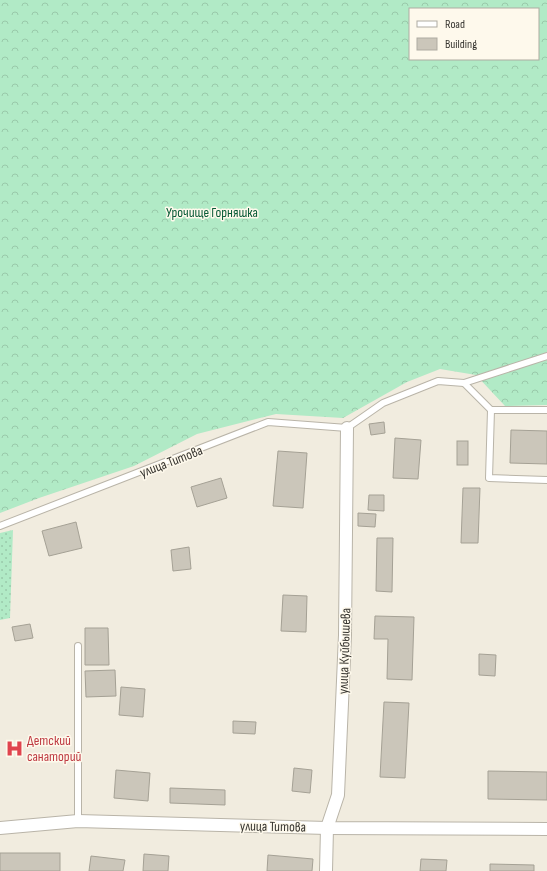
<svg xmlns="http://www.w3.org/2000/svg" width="547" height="871" font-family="'Sofia Sans Condensed',sans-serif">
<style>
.grass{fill:url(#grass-dots)}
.forest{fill:url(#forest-crowns);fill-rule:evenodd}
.building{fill:#cbc6ba;stroke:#a5a195}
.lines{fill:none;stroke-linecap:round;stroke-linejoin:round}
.lane-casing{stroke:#b9b4a8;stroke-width:8}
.street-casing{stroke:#b9b4a8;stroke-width:14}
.lane{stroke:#fff;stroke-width:6}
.street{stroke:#fff;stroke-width:12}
.labels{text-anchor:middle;stroke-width:3;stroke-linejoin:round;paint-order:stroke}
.park-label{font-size:14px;fill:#065a35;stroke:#fef9ec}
.street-label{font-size:14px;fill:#373530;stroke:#fef9ec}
.health-label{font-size:14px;fill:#be3a42;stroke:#fef9ec;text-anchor:start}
</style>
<defs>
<pattern id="grass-dots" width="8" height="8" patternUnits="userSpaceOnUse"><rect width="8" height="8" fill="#b1eac6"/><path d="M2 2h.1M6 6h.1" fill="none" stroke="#99c9aa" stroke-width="1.8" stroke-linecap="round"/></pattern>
<pattern id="forest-crowns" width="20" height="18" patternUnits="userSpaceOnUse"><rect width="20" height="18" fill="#b1eac6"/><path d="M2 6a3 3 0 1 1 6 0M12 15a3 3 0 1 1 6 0" fill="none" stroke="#99c9aa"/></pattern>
</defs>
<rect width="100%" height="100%" fill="#f1ecdf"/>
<polygon class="grass" points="13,530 10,618 0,620 0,533"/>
<path class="forest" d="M0,0H547V405L505,406L476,375L440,369L407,382L343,418L276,414L197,434L134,466L39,498L0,513ZM410,9H538V59H410Z"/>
<g class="building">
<polygon points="384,422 385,433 371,435 369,424"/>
<polygon points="511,430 547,431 547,464 510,463"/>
<polygon points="395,438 421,440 418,479 393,478"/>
<rect x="457" y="441" width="11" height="24"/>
<polygon points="278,451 307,453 303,508 273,506"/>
<polygon points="221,478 227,498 197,507 191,487"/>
<polygon points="463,488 480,488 478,543 461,543"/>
<polygon points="369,495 384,495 384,511 368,510"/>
<polygon points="358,513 376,514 375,527 358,526"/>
<polygon points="76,522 82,548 49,556 42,531"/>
<polygon points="377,538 393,538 392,592 376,591"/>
<polygon points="189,547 191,569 173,571 171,550"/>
<polygon points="283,595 307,596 306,632 281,631"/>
<polygon points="375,616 414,617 412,680 387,679 388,639 374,639"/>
<polygon points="30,624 33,638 15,641 12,627"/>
<polygon points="85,628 108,628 109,665 85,665"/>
<polygon points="479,654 496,655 495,676 479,675"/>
<polygon points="115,670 116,696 86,697 85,671"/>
<polygon points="121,687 145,689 143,717 119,715"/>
<polygon points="384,702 409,703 405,778 380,777"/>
<polygon points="233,721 256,722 255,734 233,733"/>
<polygon points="294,768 312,770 310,793 292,791"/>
<polygon points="116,770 150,773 148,801 114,798"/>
<polygon points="488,771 547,772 547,800 488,799"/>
<polygon points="170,788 225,790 225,805 170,803"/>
<rect x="0" y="853" width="60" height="18"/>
<polygon points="144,854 169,856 168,871 143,871"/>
<polygon points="268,855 313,859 312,871 267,871"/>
<polygon points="91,856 125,860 123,871 89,871"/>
<polygon points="421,859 447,860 446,871 420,871"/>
<polygon points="490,864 534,865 534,871 490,871"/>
</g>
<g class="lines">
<defs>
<g id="lane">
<polyline points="464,383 547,356"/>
<polyline points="491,410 489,478 547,480"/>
<polyline points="0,526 268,422 347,428 383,403 438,381 464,383 491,410 547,410"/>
<polyline points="78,646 78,821"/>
</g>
<g id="street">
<polyline points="0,828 78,821 327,828 547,829"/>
<polyline points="326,871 327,828 338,795 345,635 347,428"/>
</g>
</defs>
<use href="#lane" class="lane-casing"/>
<use href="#street" class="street-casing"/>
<use href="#lane" class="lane"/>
<use href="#street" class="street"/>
</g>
<defs>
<symbol id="hospital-bare" viewBox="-9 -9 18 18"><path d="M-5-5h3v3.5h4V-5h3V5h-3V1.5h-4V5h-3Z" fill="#e0444e" stroke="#fef9ec" stroke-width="2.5" paint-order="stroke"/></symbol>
</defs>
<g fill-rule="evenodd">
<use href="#hospital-bare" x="2" y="736" width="25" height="25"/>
</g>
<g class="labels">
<g class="park-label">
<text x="212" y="217">Урочище Горняшка</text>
</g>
<g class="street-label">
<text transform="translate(171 461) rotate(-21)" y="5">улица Титова</text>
<text transform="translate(344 651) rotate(-88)" y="5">улица Куйбышева</text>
<text transform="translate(273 826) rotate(1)" y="5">улица Титова</text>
</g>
<g class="health-label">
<text x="27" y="745">Детский<tspan x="27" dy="16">санаторий</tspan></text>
</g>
</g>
<rect x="409" y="8" width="130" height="52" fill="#fef9ec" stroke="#aeaba1"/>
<rect x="417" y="21" width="20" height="6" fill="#ffffff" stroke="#aeaba1"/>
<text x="445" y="28" font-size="12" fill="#373530">Road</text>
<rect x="417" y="38" width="20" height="12" fill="#cbc6ba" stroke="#aeaba1"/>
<text x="445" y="48" font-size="12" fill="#373530">Building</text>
</svg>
